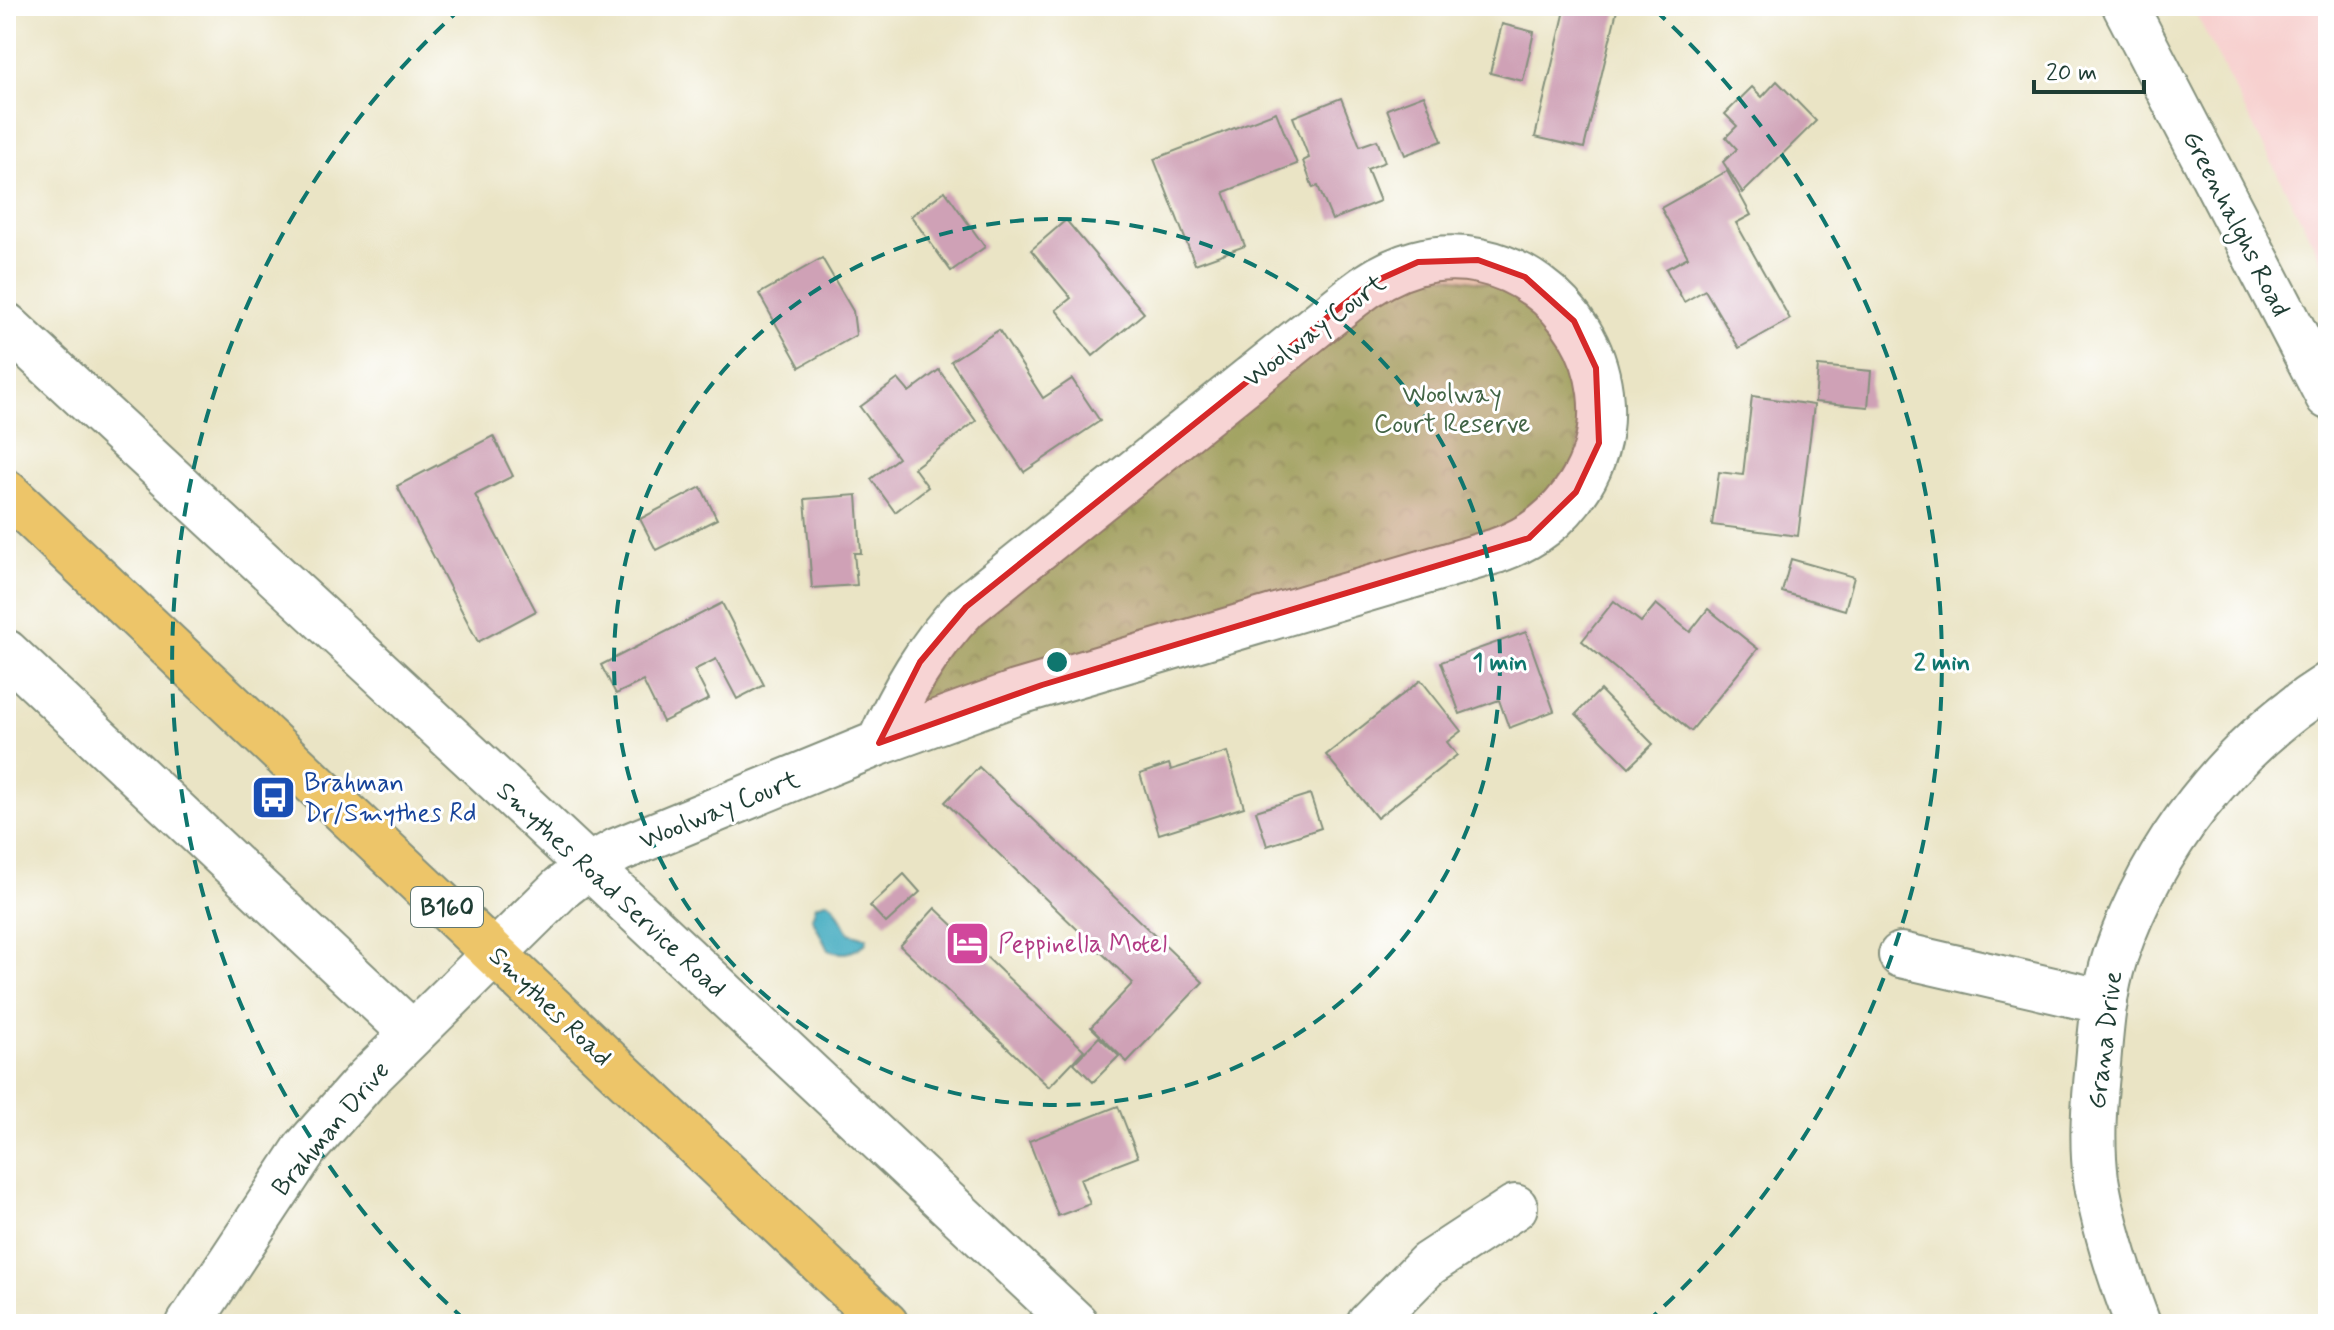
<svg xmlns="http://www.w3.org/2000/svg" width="2334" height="1330" font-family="Mynerve,sans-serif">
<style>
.built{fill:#f7d0cf}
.park{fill:url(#park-crowns);stroke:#5a8052;stroke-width:2}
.water{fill:#3faabf;stroke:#2f747a;stroke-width:2}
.building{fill:#cfa1b6}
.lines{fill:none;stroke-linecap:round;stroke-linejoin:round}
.minor-casing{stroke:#84907c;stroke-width:48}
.major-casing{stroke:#84907c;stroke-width:48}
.minor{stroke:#fff;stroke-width:44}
.major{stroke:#edc569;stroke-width:44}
.marked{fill:#d62828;fill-opacity:0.2;stroke:#d62828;stroke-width:6;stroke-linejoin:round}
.ring{fill:none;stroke:#0f766e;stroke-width:4;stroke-dasharray:14 10}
.labels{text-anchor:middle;stroke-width:6;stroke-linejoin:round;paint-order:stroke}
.shield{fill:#fff;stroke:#627771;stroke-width:2}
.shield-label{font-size:24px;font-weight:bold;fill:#1f3d34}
.street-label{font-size:26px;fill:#1f3d34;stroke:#fff}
.park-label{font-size:26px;fill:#426546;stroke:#fff}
.transit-label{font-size:26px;fill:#164399;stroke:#fff;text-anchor:start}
.hotel-label{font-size:26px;fill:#b23c85;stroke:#fff;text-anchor:start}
.centre{fill:#0f766e;stroke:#fff;stroke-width:4}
.ring-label{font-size:24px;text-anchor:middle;font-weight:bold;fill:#0f766e;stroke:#fff;stroke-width:6;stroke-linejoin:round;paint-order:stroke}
</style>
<defs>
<pattern id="park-crowns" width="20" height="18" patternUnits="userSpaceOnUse" patternTransform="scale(2)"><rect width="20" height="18" fill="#94c271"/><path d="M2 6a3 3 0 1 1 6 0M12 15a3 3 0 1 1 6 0" fill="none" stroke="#789f5e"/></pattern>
</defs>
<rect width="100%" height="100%" fill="#fff"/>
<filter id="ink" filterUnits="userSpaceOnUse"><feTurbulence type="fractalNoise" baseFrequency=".0125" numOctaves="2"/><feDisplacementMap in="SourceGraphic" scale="16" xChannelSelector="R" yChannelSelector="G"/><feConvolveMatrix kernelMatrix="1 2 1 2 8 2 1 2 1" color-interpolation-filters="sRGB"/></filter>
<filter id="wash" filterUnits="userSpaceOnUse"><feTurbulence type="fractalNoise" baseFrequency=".006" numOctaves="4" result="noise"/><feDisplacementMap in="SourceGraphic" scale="32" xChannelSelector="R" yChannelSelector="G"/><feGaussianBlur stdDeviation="1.8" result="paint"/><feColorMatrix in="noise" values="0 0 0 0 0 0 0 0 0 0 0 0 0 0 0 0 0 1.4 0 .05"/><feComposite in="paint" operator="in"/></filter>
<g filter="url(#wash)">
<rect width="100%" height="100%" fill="#eae4c5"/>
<polygon class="built" points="2192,6 2328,6 2328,273"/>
<polygon class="park" points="1432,274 1516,288 1581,365 1578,458 1525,524 927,712 917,696 946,650 1368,302"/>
<path class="water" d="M828,901L834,906L849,933L867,938L865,944C853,953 842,956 828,950L812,918L816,905Z"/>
<g id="blocks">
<g class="building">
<polygon points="1566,6 1618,6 1584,148 1535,137"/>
<polygon points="1502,24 1534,32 1523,81 1490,73"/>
<polygon points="1777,81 1816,121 1743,193 1723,162 1737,149 1726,137 1737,126 1725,114 1752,87 1762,97"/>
<polygon points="1424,95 1442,141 1405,155 1387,109"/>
<polygon points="1341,98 1360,146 1377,140 1385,162 1367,169 1380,201 1332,220 1318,186 1313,188 1303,161 1309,158 1293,117"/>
<polygon points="1276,112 1297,164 1224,192 1245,246 1195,264 1154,159"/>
<polygon points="1727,171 1751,215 1736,223 1790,319 1739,348 1705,290 1684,302 1666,269 1688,257 1661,208"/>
<polygon points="945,191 985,247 951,271 911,216"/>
<polygon points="1066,220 1144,313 1093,356 1056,310 1071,298 1031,250"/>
<polygon points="822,258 853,311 856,335 800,367 759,294"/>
<polygon points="999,330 1043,398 1072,379 1100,421 1024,472 951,361"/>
<polygon points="1818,366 1871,371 1868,407 1815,402"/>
<polygon points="939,370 976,421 914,468 928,487 895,512 871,479 898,458 860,407 898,379 909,392"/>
<polygon points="1752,396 1814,405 1798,536 1712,525 1719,472 1743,475"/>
<polygon points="493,436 513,476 475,495 536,611 478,642 397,486"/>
<polygon points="701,487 717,519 656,550 640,519"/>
<polygon points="857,495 861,553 854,553 857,585 812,588 805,499"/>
<polygon points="1791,559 1854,577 1845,610 1782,592"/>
<polygon points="1614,601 1641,622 1656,604 1690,632 1708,609 1758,649 1691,731 1582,641"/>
<polygon points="722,603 764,685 737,699 716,659 694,670 709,699 663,722 643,681 616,694 601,665"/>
<polygon points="1526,632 1554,711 1509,728 1499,700 1460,714 1441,662"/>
<polygon points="1421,680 1461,731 1447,742 1457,755 1377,818 1326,755"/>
<polygon points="1600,690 1653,744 1629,767 1576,714"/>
<polygon points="1227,752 1244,807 1159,834 1140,774 1169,764 1171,770"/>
<polygon points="979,767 1203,982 1127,1062 1091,1027 1133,983 945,802"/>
<polygon points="1310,794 1321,828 1267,846 1256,811"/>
<polygon points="904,874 920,892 886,923 870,906"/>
<polygon points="935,908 1084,1050 1049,1087 900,946"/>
<polygon points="1099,1037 1119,1056 1093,1082 1074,1063"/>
<polygon points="1118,1106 1138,1157 1080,1179 1090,1204 1058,1216 1029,1141"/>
</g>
</g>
</g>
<g filter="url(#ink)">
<use href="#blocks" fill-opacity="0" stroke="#84907c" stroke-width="2"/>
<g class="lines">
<defs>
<g id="minor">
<polyline points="2125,6 2328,397"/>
<polyline points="6,325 536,817 1076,1324"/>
<polyline points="6,652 412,1033"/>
<polyline points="1901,955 2105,1002"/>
<path d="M189,1324L305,1149L367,1079L561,888L588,867L618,850L879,743L1016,693L1496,551C1533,538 1559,518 1580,485C1598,456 1604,425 1600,392C1589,304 1503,240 1416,263C1391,270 1371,282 1352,297L966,607C927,648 902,692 879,743"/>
<polyline points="1369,1324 1428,1264 1515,1207"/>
<path d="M2138,1324C2120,1277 2104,1229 2096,1179C2091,1141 2094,1102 2098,1064C2101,1028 2104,991 2115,957C2153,846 2229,748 2328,685"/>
</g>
<polyline id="major" points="6,492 886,1324"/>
</defs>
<use href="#minor" class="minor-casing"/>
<use href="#major" class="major-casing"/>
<use href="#minor" class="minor"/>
<use href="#major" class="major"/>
</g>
</g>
<path class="marked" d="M1478,260L1525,277L1574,321L1596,368L1599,443L1576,492L1529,538L1042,685L879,743L920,662L966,607L1369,284L1418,262Z"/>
<g class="ring">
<circle cx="1057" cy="662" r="443"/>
<path d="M465 1320A885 885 0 0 1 459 10M1655 10A885 885 0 0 1 1649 1320"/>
</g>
<defs>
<symbol id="bus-square" viewBox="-11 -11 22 22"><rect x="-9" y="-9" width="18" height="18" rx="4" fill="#1a4fb4" stroke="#fff"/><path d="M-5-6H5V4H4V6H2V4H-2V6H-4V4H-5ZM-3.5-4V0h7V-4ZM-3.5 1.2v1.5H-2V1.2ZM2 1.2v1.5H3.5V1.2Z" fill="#fff"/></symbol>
<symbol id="hotel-square" viewBox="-11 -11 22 22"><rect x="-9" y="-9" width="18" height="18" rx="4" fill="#d1479c" stroke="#fff"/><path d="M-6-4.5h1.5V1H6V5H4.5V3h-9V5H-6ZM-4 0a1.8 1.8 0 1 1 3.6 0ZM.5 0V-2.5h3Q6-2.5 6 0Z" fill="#fff"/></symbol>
</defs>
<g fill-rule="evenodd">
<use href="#bus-square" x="248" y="772" width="51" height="51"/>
<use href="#hotel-square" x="942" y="918" width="51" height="51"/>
</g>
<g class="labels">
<rect class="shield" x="411" y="887" width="72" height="40" rx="6"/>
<g class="shield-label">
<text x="447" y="915">B160</text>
</g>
<g class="street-label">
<text transform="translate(2237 223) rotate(63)" y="9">Greenhalghs Road</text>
<text transform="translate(1314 330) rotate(-37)" y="9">Woolway Court</text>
<text transform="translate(719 809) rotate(-22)" y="9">Woolway Court</text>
<text transform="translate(612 889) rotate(43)" y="9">Smythes Road Service Road</text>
<text transform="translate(551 1006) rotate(44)" y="9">Smythes Road</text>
<text transform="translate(2104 1040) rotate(-83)" y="9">Grana Drive</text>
<text transform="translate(330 1128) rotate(-50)" y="9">Brahman Drive</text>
</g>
<g class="park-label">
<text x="1452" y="402">Woolway<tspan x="1452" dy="30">Court Reserve</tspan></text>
</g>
<g class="transit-label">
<text x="304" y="791">Brahman<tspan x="304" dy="30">Dr/Smythes Rd</tspan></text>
</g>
<g class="hotel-label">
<text x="998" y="952">Peppinella Motel</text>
</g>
</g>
<circle cx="1057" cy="662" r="12" class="centre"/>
<g class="ring-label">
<text x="1500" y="670">1 min</text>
<text x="1942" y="670">2 min</text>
</g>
<rect width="2334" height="1330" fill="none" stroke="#fff" stroke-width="32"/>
<path d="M2034 80v12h110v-12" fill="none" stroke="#1f3d34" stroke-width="4"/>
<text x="2046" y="80" font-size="24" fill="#1f3d34" stroke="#ffffff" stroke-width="6" paint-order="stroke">20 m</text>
</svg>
